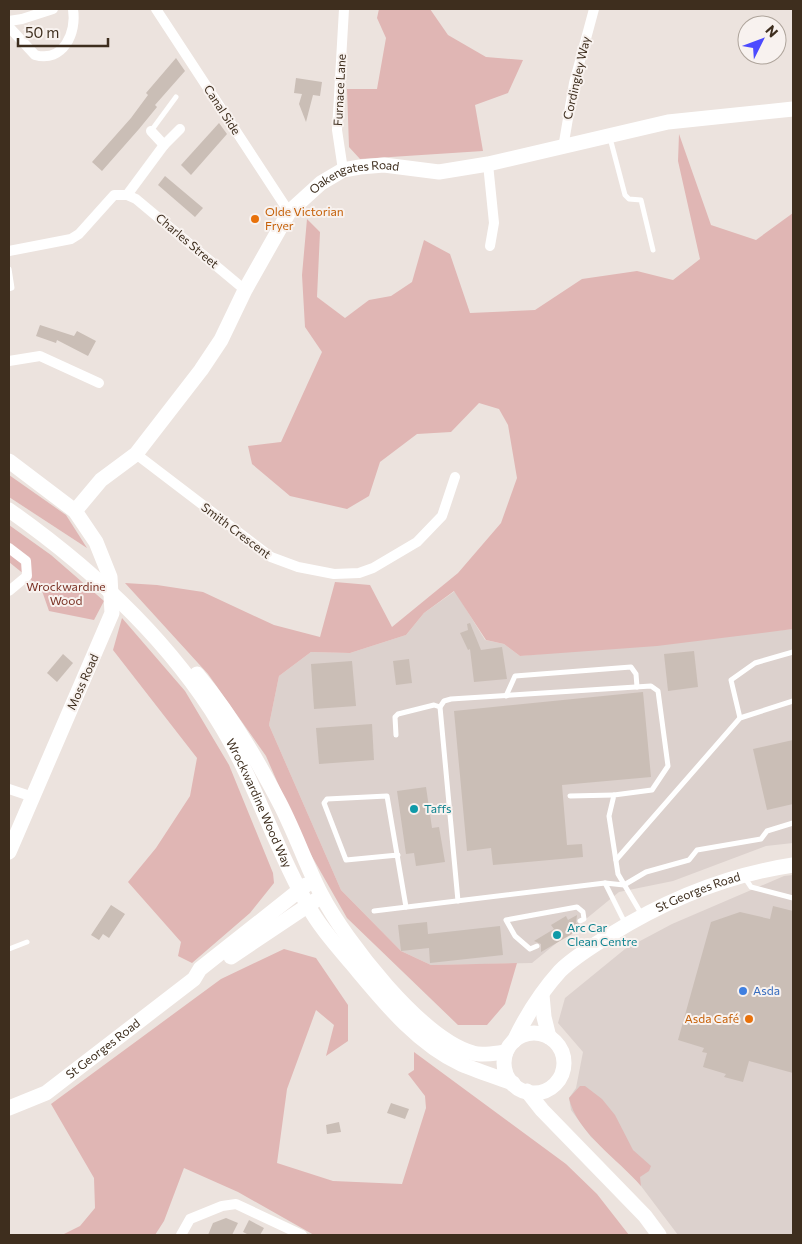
<svg xmlns="http://www.w3.org/2000/svg" width="802" height="1244" font-family="Commissioner,sans-serif">
<style>
.built{fill:#dcd1cd}
.green{fill:#e0b6b4}
.building{fill:#cabeb6}
.lines{fill:none;stroke-linecap:round;stroke-linejoin:round}
.lane{stroke:#fff;stroke-width:5}
.street{stroke:#fff;stroke-width:10}
.secondary{stroke:#fff;stroke-width:15}
.food-dot{fill:#e8710a;stroke:#f8f2ef;stroke-width:2}
.culture-dot{fill:#0f9aa8;stroke:#f8f2ef;stroke-width:2}
.shop-dot{fill:#3f7fe0;stroke:#f8f2ef;stroke-width:2}
.labels{text-anchor:middle;stroke-width:4;stroke-linejoin:round;paint-order:stroke}
.street-label{font-size:12px;fill:#3e2e1e;stroke:#f8f2ef}
.food-label{font-size:12px;fill:#c56008;stroke:#f8f2ef;text-anchor:start}
.park-label{font-size:12px;fill:#793023;stroke:#f8f2ef}
.culture-label{font-size:12px;fill:#0d838f;stroke:#f8f2ef;text-anchor:start}
.shop-label{font-size:12px;fill:#366cbe;stroke:#f8f2ef;text-anchor:start}
</style>
<rect width="100%" height="100%" fill="#ece3de"/>
<g class="built">
<polygon points="455,591 485,640 504,644 520,656 793,629 793,843 766,846 673,881 619,892 532,963 431,965 401,951 341,890 269,725 279,676 311,652 350,653 406,635 424,613"/>
<polygon points="793,875 793,1235 678,1235 641,1186 624,1166 591,1137 571,1110 569,1098 576,1088 583,1052 558,1023 565,998 625,949 672,924 784,876"/>
</g>
<g class="green">
<polygon points="379,9 430,9 448,35 486,57 523,60 508,93 475,105 483,151 360,159 349,147 347,89 377,89 386,38 377,18"/>
<polygon points="679,134 711,225 756,240 793,213 793,629 657,646 520,656 504,644 486,640 454,591 424,613 406,635 350,653 311,652 279,676 269,725 341,890 401,951 431,965 517,963 505,1004 487,1025 458,1025 347,918 302,839 266,756 208,674 125,583 157,585 203,592 274,625 320,637 335,582 370,585 392,627 458,573 501,523 517,478 508,425 499,409 479,403 451,432 417,434 380,462 369,496 347,509 290,496 252,464 248,446 281,442 322,352 305,327 302,275 307,219 320,232 317,297 345,318 369,300 391,296 412,282 424,240 450,254 470,313 535,310 582,279 637,271 673,280 700,259 678,161"/>
<polygon points="9,475 66,515 87,548 9,497"/>
<polygon points="9,525 51,555 104,601 94,620 49,611 41,588 9,562"/>
<polygon points="122,618 185,691 229,765 273,873 274,883 250,913 192,963 178,956 181,942 128,882 156,848 190,796 197,758 113,650"/>
<polygon points="284,949 316,958 348,1005 348,1041 326,1056 334,1025 316,1010 287,1089 277,1163 333,1181 402,1184 426,1108 425,1096 408,1074 414,1070 414,1052 566,1164 597,1194 629,1235 314,1235 238,1192 184,1168 164,1221 155,1235 62,1235 80,1226 95,1208 94,1178 51,1104 221,979"/>
<path d="M580,1086H585L602,1099L615,1115L633,1150L651,1166L649,1171L640,1177L641,1186C619,1160 576,1132 569,1098Z"/>
</g>
<g class="building">
<polygon points="176,58 185,71 155,105 157,107 139,129 102,171 92,162 131,118 148,95 146,93"/>
<polygon points="296,78 322,82 320,96 313,95 306,122 299,104 302,94 294,93"/>
<polygon points="219,123 227,134 191,175 181,165"/>
<polygon points="165,176 203,208 195,217 158,185"/>
<polygon points="40,325 74,336 77,331 96,341 88,356 57,340 56,343 36,336"/>
<polygon points="470,623 481,650 502,647 507,679 474,682 470,649 468,650 460,633 468,630 467,624"/>
<polygon points="694,651 698,687 668,691 664,654"/>
<polygon points="63,654 73,663 57,682 47,673"/>
<polygon points="409,659 412,683 396,685 393,661"/>
<polygon points="352,661 356,706 314,709 311,664"/>
<polygon points="643,692 651,777 562,785 567,845 582,844 583,857 493,865 491,848 467,851 454,711"/>
<polygon points="372,724 374,760 319,764 316,728"/>
<polygon points="793,740 793,804 767,810 753,749"/>
<polygon points="426,787 432,828 439,827 445,862 416,866 414,853 406,854 397,791"/>
<polygon points="111,905 125,914 109,938 103,934 99,940 91,935"/>
<polygon points="773,906 793,911 793,1073 749,1061 743,1082 724,1077 726,1074 703,1067 707,1053 702,1052 704,1048 678,1040 711,922 740,912 770,919"/>
<polygon points="577,915 576,923 584,927 541,952 541,944 534,941 554,929 551,925 566,916 568,920"/>
<polygon points="427,922 428,934 500,926 503,955 430,963 429,948 401,951 398,925"/>
<polygon points="391,1103 409,1109 405,1119 387,1113"/>
<polygon points="339,1122 341,1132 327,1134 326,1125"/>
<polygon points="226,1218 238,1223 232,1235 208,1235 213,1223"/>
<polygon points="249,1220 264,1228 260,1235 249,1235 243,1232"/>
</g>
<g class="lines">
<g class="lane">
<polyline points="151,131 176,97"/>
<polyline points="610,138 625,195 629,199 641,200 653,250"/>
<polyline points="9,269 12,288 9,289"/>
<polyline points="506,696 515,676 631,667 636,674 637,687"/>
<polyline points="740,718 731,680 755,663 793,652"/>
<polyline points="396,735 395,717 398,714 434,705 440,707"/>
<polyline points="570,796 614,795"/>
<polyline points="398,855 346,860 324,803 327,799 387,796 406,907"/>
<polyline points="616,860 740,718 793,701"/>
<polyline points="745,878 751,887 793,898"/>
<polyline points="605,883 625,923"/>
<polyline points="458,901 440,707 444,701 451,699 651,686 658,691 668,766 652,790 614,795 609,816 618,874 642,915"/>
<polyline points="374,911 605,883 624,885 646,872 689,860 697,850 761,839 767,831 793,823"/>
<polyline points="537,946 530,949 515,936 506,920 577,907 583,912 584,919 580,921"/>
<polyline points="9,949 27,942"/>
</g>
<g class="street">
<polyline points="156,9 289,212"/>
<polyline points="9,21 22,19 53,9"/>
<path d="M9,27L35,55C63,63 77,33 73,9"/>
<polyline points="151,131 164,145"/>
<polyline points="563,148 574,83 594,9"/>
<polyline points="488,164 494,223 490,246"/>
<polyline points="343,170 337,130 344,9"/>
<polyline points="127,195 136,199 245,290"/>
<polyline points="9,251 71,239 79,234 114,195 127,195 164,145 180,129"/>
<polyline points="9,361 40,356 99,383"/>
<polyline points="136,454 271,557 298,567 334,574 359,573 373,568 417,542 442,516 455,477"/>
<polyline points="9,548 26,561 27,576 9,591"/>
<polyline points="9,789 33,797"/>
<polyline points="181,1235 190,1219 222,1206 236,1204 302,1235"/>
</g>
<g class="secondary">
<polyline points="9,461 75,511 96,542 110,577 112,613 9,852"/>
<path id="s1" d="M9,510C91,568 167,637 220,724C255,781 274,846 307,904C319,926 336,945 352,964C383,1001 416,1043 461,1064C478,1071 496,1077 513,1083"/>
<path id="s2" d="M75,511L101,480L136,454L201,370L221,340L245,290L289,212L321,183L343,170L360,167L384,165L439,172L488,164L668,122L793,109"/>
<path d="M197,674C229,712 254,754 277,798C294,829 305,863 321,894C345,941 422,1039 473,1053C482,1056 496,1053 506,1052"/>
<polyline points="231,957 316,900"/>
<polyline points="542,995 544,1017 549,1037"/>
<circle cx="534" cy="1063" r="30"/>
<path id="s3" d="M514,1041C526,1016 542,991 560,971C574,957 593,946 610,935C666,900 727,875 793,865"/>
<polyline points="527,1091 542,1110 645,1216 659,1235"/>
<path id="s4" d="M9,1108L46,1093L194,979L200,969L306,885"/>
</g>
</g>
<g class="food-dot">
<circle cx="255" cy="219" r="5"/>
<circle cx="749" cy="1019" r="5"/>
</g>
<g class="culture-dot">
<circle cx="414" cy="809" r="5"/>
<circle cx="557" cy="935" r="5"/>
</g>
<circle class="shop-dot" cx="743" cy="991" r="5"/>
<g class="labels">
<g class="street-label">
<text transform="translate(577 78) rotate(-77)" y="4">Cordingley Way</text>
<text transform="translate(340 90) rotate(-87)" y="4">Furnace Lane</text>
<text transform="translate(222 110) rotate(57)" y="4">Canal Side</text>
<text dy="4" stroke="none"><textPath href="#s2" startOffset="449">Oakengates Road</textPath></text>
<text transform="translate(187 241) rotate(40)" y="4">Charles Street</text>
<text transform="translate(236 531) rotate(37)" y="4">Smith Crescent</text>
<text transform="translate(83 682) rotate(-66)" y="4">Moss Road</text>
<text dy="4" stroke="none"><textPath href="#s1" startOffset="391">Wrockwardine Wood Way</textPath></text>
<text dy="4" stroke="none"><textPath href="#s3" startOffset="244">St Georges Road</textPath></text>
<text dy="4" stroke="none"><textPath href="#s4" startOffset="112">St Georges Road</textPath></text>
</g>
<g class="food-label">
<text x="265" y="216">Olde Victorian<tspan x="265" dy="14">Fryer</tspan></text>
<text x="739" y="1023" text-anchor="end">Asda Café</text>
</g>
<g class="park-label">
<text x="66" y="591">Wrockwardine<tspan x="66" dy="14">Wood</tspan></text>
</g>
<g class="culture-label">
<text x="424" y="813">Taffs</text>
<text x="567" y="932">Arc Car<tspan x="567" dy="14">Clean Centre</tspan></text>
</g>
<g class="shop-label">
<text x="753" y="995">Asda</text>
</g>
</g>
<rect width="802" height="1244" fill="none" stroke="#3e2e1e" stroke-width="20"/>
<g transform="translate(762 40) rotate(48)"><circle r="24" fill="#f8f2ef" stroke="#aea49b"/>
<path d="M0-4L9 19L0 12L-9 19Z" fill="#4c4aff"/>
<text y="-8" font-size="14" font-weight="bold" text-anchor="middle" fill="#3e2e1e">N</text>
</g>
<path d="M18 38v8h90v-8" fill="none" stroke="#3e2e1e" stroke-width="2.5"/>
<text x="25" y="38" font-size="15" fill="#3e2e1e" stroke="#f8f2ef" stroke-width="4" paint-order="stroke">50 m</text>
</svg>
